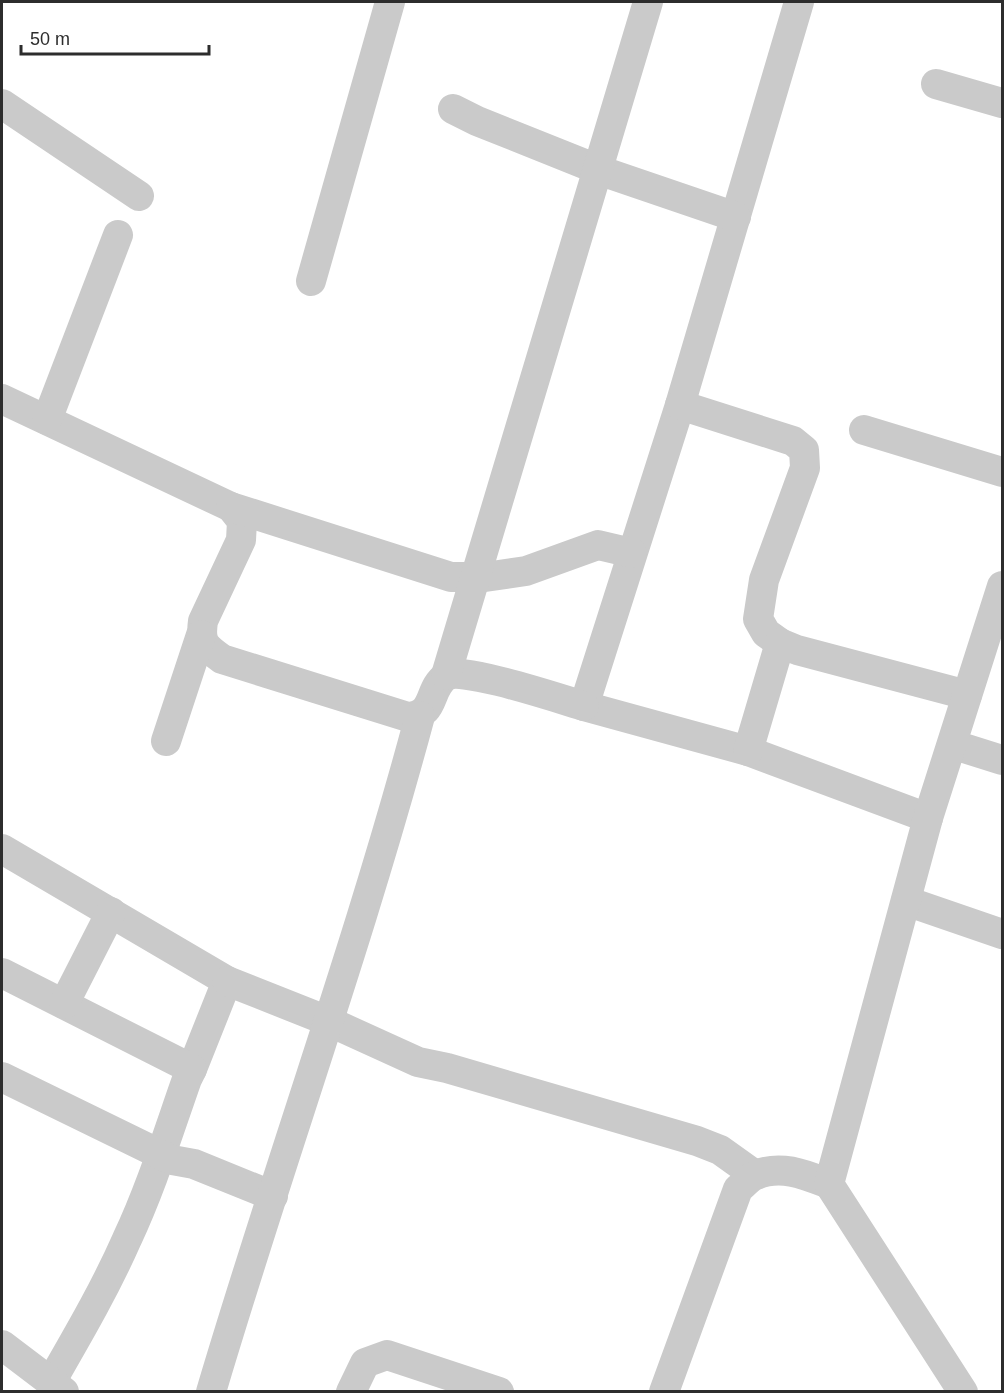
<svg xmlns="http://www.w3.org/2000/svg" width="1004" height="1393" font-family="Arial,sans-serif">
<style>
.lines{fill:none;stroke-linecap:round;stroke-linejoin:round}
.minor{stroke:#cacaca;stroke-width:30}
</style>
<rect width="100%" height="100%" fill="#fff"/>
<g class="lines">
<g class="minor">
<polyline points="799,2 680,405 584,706 748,751 928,818"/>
<polyline points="936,84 1002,103"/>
<polyline points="2,104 139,196"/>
<polyline points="453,109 477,121 607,173 736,217"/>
<polyline points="311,281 390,2"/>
<path d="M2,399L231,507L242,521L241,540L203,621C200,643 204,646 222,659L408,717C437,714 427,690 446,676C459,665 563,700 584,706"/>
<polyline points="680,405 793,441 804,450 805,468 764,580 758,619 766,633 780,643"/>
<polyline points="47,420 118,235"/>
<polyline points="864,430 1002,472"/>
<polyline points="231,507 451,577 485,577 526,571 598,545 632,553"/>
<polyline points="446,675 648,2"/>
<polyline points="166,741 201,635"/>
<polyline points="967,749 1002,760"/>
<polyline points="748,751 780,643 797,650 967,695"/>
<polyline points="2,849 227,981 192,1069"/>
<polyline points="906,901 1002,934"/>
<path d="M2,973L192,1069L187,1079C168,1133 151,1188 127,1239C105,1289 78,1335 51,1382"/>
<polyline points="227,981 328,1021 418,1062 447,1068 697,1141 720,1150 755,1175"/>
<polyline points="64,1004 111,912"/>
<polyline points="2,1077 172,1160 194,1164 273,1196"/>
<polyline points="2,1345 64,1392"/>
<path d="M211,1392C278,1166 359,944 420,716"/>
<polyline points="351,1392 365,1363 387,1355 499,1392"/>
<path d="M664,1392L738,1189C743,1185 750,1177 756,1175C781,1164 806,1175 829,1184"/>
<polyline points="963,1392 829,1184 928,818 1002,586"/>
</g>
</g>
<rect width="1004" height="1393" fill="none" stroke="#2d2d2d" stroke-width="6"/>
<path d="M21 45v9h188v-9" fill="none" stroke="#2d2d2d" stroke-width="3"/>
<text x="30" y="45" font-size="18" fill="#2d2d2d" stroke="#ffffff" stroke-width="4.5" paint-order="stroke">50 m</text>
</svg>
